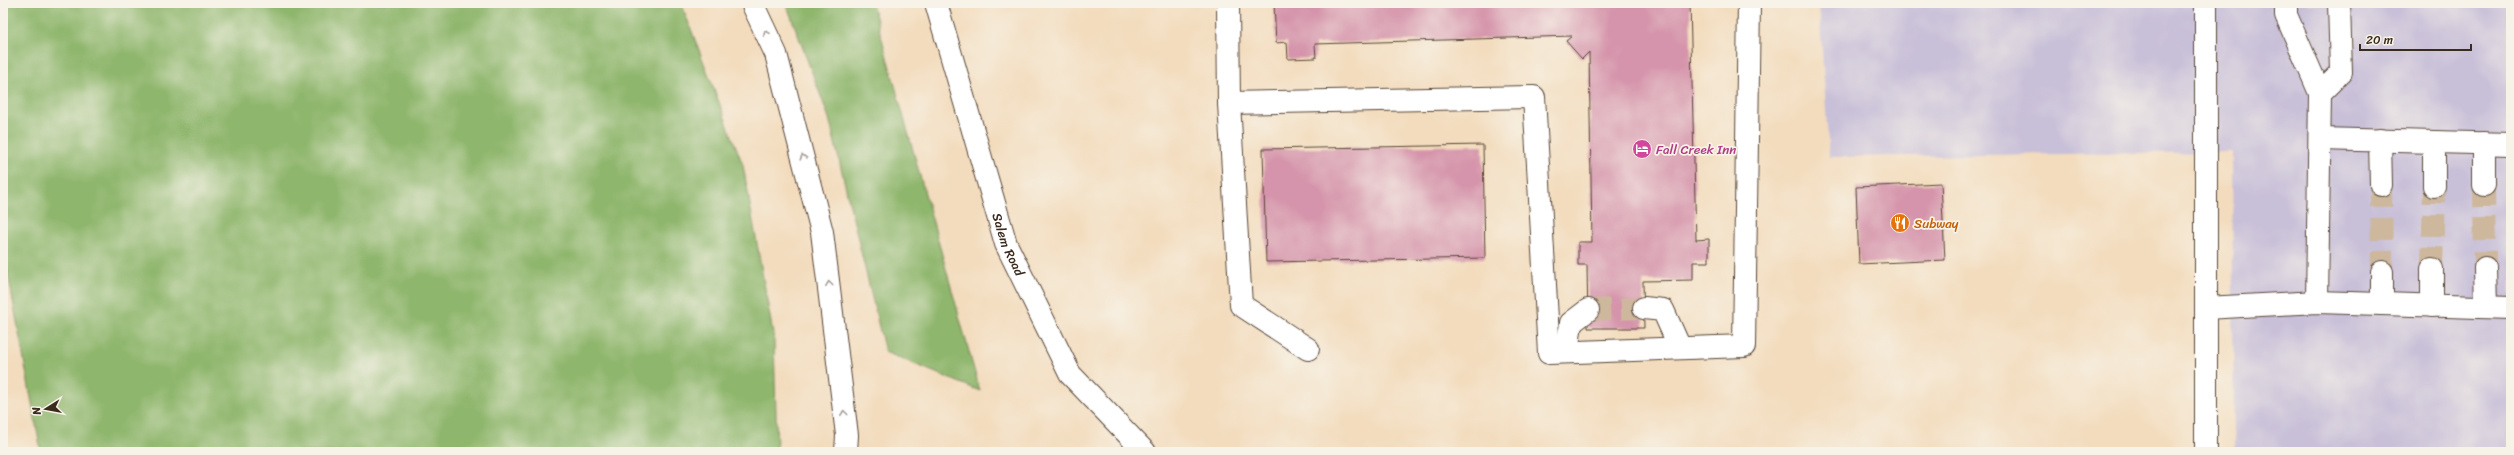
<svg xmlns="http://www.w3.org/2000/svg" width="2514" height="455" font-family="Sriracha,sans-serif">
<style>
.industrial{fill:#c8bfd8}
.forest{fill:#8eb66c;stroke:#647045}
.building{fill:#d594ab}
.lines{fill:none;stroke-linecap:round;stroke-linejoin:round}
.minor-tunnel{stroke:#ceb89d;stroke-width:22;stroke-dasharray:22 11;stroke-linecap:butt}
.minor-casing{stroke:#574536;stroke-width:24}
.highway-casing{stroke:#574536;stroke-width:24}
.minor{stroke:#fff;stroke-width:22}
.highway{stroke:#fff;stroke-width:22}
.oneway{stroke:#a79f9a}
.labels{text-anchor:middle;stroke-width:3.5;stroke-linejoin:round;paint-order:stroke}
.hotel-label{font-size:13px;fill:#b23c85;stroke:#f7f3e8;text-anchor:start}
.food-label{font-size:13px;fill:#c56008;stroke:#f7f3e8;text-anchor:start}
.street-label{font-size:13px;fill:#3b2a1e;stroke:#f7f3e8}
</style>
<rect width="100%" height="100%" fill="#f7f3e8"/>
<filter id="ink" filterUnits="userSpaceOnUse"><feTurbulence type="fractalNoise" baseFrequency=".025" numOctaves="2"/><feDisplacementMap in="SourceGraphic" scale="8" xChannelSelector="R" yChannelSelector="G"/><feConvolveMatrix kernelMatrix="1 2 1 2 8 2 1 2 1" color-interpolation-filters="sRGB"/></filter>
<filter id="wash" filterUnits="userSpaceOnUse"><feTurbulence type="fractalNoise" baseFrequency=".012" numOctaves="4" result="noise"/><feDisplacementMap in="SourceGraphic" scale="16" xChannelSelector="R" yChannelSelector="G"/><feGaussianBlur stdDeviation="0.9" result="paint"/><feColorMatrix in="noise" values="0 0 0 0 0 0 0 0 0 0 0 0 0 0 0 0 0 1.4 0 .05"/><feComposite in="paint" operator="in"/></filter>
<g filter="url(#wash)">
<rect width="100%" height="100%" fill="#f3dcbd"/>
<polygon class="industrial" points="1819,3 2511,3 2511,452 2234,452 2232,152 1829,157"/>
<g class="forest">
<polygon points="3,3 681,3 743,165 774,339 777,452 41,452 3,247"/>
<polygon points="786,3 872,3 980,391 885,352 829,118"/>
</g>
<g id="blocks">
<g class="building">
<polygon points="1274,3 1690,3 1696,240 1709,239 1709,262 1693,262 1693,280 1643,281 1644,328 1588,328 1587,265 1578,265 1578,242 1592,242 1589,52 1582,59 1566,41 1572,36 1315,44 1316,58 1288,59 1287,42 1276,43"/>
<polygon points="1483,145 1485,258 1266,262 1263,149"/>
<polygon points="1941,183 1945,260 1859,264 1856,187"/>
</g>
</g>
</g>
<g filter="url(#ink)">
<use href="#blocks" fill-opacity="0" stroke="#574536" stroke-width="1"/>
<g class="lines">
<g class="minor-tunnel">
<polyline points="2381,185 2382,272"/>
<polyline points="2484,185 2485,268"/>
<polyline points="2432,269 2434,186"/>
<polyline points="1588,310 1644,308"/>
</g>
<defs>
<g id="minor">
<path id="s1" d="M936,3L1006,244L1070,374L1145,452"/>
<polyline points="1228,3 1229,103 1534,97 1549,353 1744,346 1749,3"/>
<polyline points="2286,3 2286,15 2320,93 2317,302"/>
<polyline points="2320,93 2341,72 2339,3"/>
<polyline points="1229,103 1241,305 1308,349"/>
<polyline points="2320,139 2511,144"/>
<polyline points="2380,140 2381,185"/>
<polyline points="2484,143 2484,185"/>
<polyline points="2434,186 2434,142"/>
<polyline points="2485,268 2486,307"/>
<polyline points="2382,272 2382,304"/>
<polyline points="2432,306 2432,269"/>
<polyline points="1644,308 1663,310 1680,348"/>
<polyline points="2206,308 2317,302 2511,308"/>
<polyline points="1567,352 1571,323 1588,310"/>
<polyline points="2206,452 2206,3"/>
</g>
<polyline id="highway" points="752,3 776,54 822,232 847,435 846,452"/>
</defs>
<use href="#minor" class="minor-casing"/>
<use href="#highway" class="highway-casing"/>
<use href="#minor" class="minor"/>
<use href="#highway" class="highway"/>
</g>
<defs><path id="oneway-chevron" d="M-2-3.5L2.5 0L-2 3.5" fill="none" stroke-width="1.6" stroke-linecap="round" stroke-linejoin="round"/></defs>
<g class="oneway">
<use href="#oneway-chevron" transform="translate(766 33) rotate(-115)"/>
<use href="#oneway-chevron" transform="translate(803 157) rotate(-105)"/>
<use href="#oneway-chevron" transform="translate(829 284) rotate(-97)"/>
<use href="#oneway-chevron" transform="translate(844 413) rotate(-97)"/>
</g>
</g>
<defs>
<symbol id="hotel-disc" viewBox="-11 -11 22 22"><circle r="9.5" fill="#d1479c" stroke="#f7f3e8"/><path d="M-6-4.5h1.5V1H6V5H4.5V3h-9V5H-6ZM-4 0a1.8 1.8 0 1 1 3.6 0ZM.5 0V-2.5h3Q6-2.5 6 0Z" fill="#fff"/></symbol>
<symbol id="restaurant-disc" viewBox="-11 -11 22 22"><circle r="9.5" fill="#e8710a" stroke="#f7f3e8"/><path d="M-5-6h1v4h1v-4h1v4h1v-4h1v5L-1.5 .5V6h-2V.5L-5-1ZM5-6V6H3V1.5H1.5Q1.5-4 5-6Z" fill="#fff"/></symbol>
</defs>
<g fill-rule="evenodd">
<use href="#hotel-disc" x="1631" y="138" width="22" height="22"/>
<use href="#restaurant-disc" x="1889" y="212" width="22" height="22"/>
</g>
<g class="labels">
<g class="hotel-label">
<text x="1656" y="154">Fall Creek Inn</text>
</g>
<g class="food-label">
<text x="1914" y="228">Subway</text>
</g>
<g class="street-label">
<text dy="5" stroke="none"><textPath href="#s1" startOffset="252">Salem Road</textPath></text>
</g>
</g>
<rect width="2514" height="455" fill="none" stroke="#f7f3e8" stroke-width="16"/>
<g transform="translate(46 409) rotate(259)" stroke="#f7f3e8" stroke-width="3" paint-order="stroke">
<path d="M0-3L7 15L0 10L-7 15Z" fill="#3b2a1e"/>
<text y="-6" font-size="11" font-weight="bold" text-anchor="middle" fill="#3b2a1e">N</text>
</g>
<path d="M2360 44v6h111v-6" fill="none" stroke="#3b2a1e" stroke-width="2"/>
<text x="2366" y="44" font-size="12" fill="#3b2a1e" stroke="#f7f3e8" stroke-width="3" paint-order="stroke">20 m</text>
</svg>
